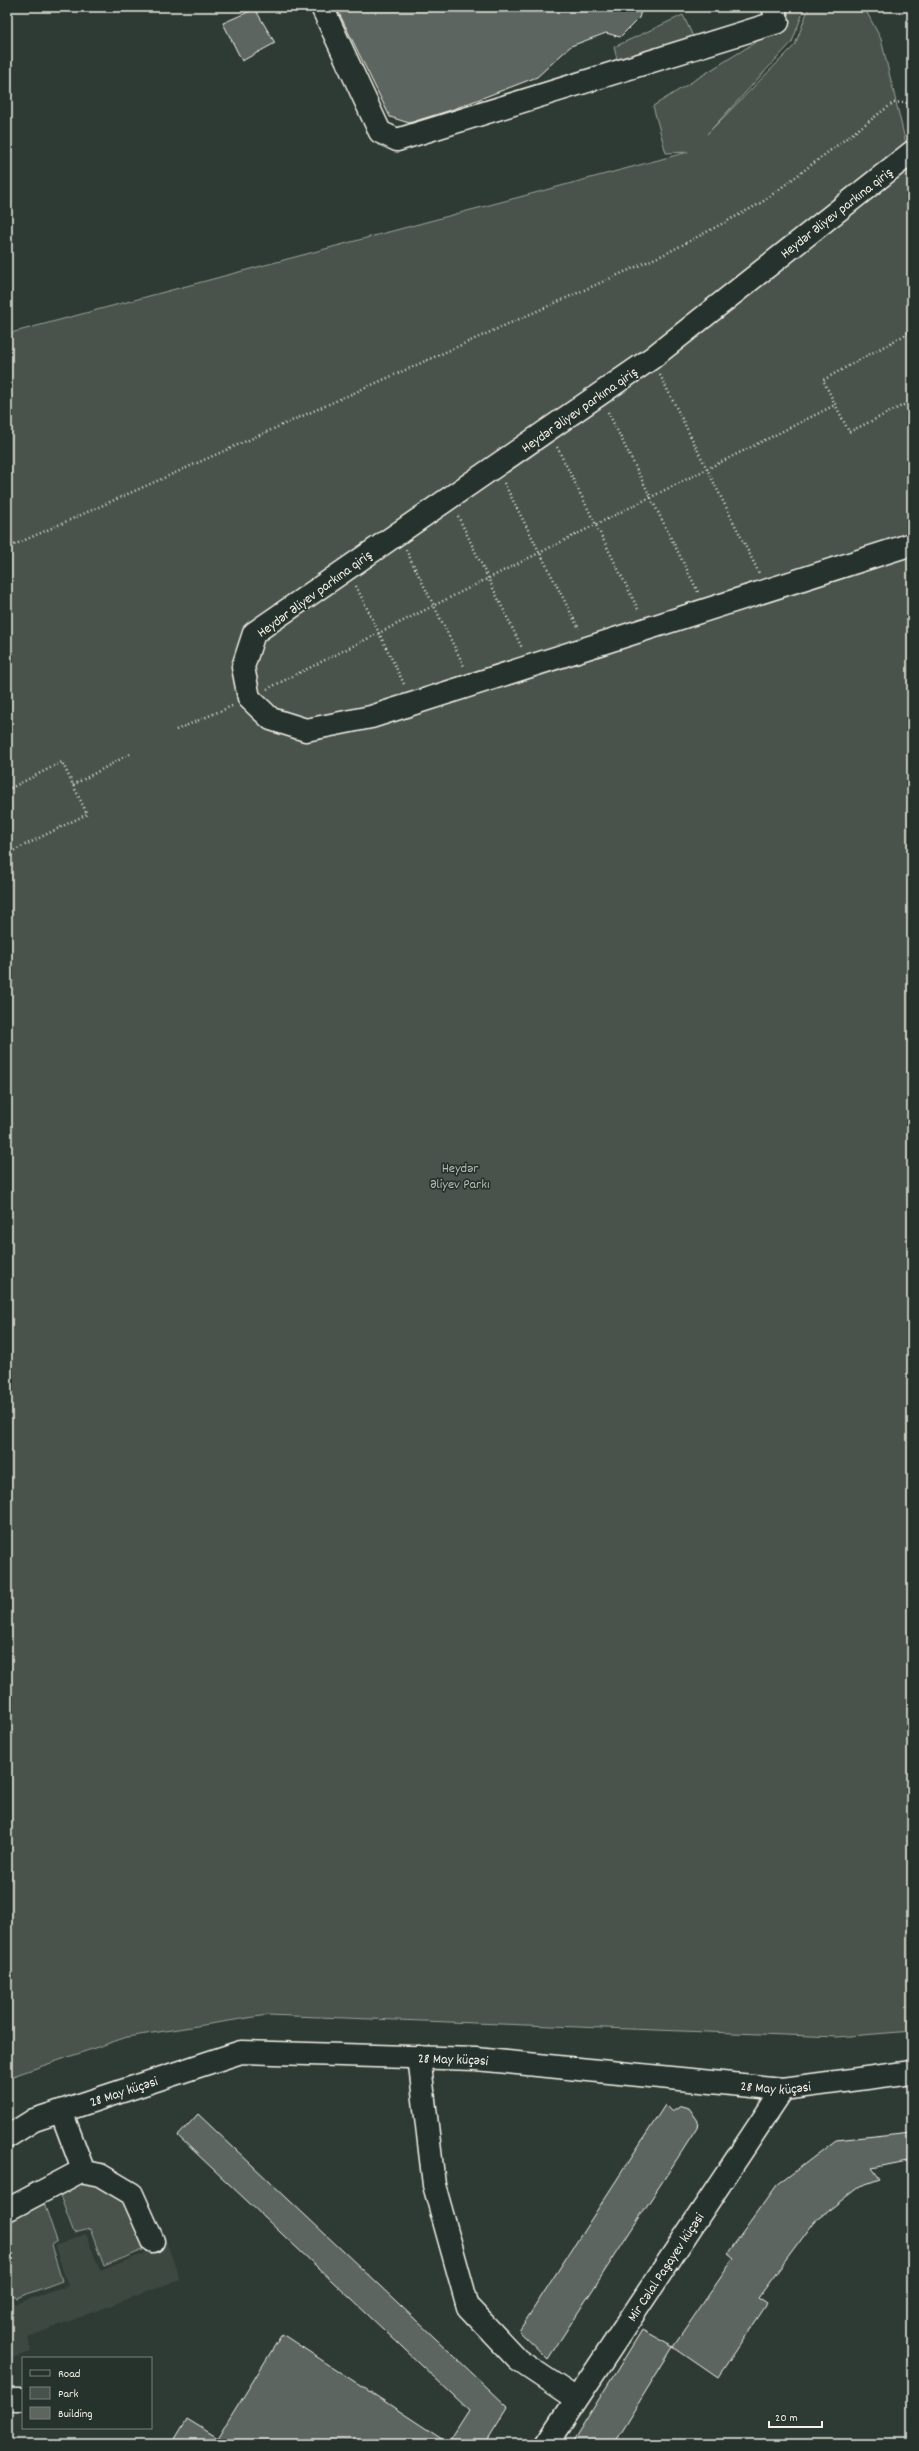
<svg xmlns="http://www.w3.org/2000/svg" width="919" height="2451" font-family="Dekko,sans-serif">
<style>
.built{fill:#3c4841}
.green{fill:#48524c;stroke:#9ea29a}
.building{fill:#5c655e;stroke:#f4f1e8}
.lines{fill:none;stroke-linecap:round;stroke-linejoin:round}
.minor-casing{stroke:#f4f1e8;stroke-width:25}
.major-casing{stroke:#f4f1e8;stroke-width:25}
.path{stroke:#f4f1e8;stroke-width:2.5;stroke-dasharray:1 3;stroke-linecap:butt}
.minor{stroke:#26332d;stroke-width:22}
.major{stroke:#26332d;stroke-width:22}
.labels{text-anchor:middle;stroke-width:3.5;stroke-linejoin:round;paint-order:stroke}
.street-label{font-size:14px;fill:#f4f1e8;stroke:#26332d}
.park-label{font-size:14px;fill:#b8b9b1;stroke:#26332d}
</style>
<rect width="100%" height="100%" fill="#2e3b34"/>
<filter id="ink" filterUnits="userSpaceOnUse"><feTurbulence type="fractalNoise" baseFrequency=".025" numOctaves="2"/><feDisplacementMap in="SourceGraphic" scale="8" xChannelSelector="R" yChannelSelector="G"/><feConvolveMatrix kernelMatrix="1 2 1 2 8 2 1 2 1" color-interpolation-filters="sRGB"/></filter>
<g filter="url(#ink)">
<polygon class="built" points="86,2234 100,2271 148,2252 147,2246 165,2238 180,2279 28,2337 31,2352 11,2358 7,2348 7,2299 11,2297 15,2304 68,2286 55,2246"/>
<g class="green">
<polygon points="780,7 805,7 792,42 707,134 795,45 809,7 864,7 881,39 912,169 912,2031 837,2037 267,2015 127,2037 7,2078 7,334 688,152 666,153 653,106 785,24"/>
<polygon points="683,15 696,43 619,67 614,47"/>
<polygon points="86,2160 121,2179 143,2243 143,2250 104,2266 90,2229 74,2233 52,2174"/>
<polygon points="36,2180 57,2241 51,2245 62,2281 16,2298 13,2295 7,2299 7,2199"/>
</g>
<g class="building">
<polygon points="336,7 642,7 639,18 620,37 606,33 571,46 537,77 451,110 409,123 390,117"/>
<polygon points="255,9 275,43 242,61 223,23"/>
<polygon points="665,2105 672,2112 681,2106 689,2108 698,2121 697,2128 548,2359 519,2331"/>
<polygon points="198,2114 508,2407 485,2444 172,2444 187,2419 218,2438 282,2334 448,2443 469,2410 178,2136"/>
<polygon points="912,2132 912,2160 872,2168 880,2179 860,2186 815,2221 758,2298 767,2304 718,2378 673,2347 734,2258 728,2253 776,2186 836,2140"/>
<polygon points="642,2330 673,2347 617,2438 611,2444 571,2444"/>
</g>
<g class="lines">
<defs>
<g id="minor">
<polyline points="322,7 380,132 397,140 778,22 773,7"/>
<polyline points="912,152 652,358 254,633 243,667 249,698 271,719 306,730 371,717 912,544"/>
<polyline points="419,2057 434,2185 468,2307 518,2360 576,2399"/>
<polyline points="81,2171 100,2175 132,2194 153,2241"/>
<polyline points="7,2210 81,2171 82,2167 61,2111"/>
<polyline points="7,2399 23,2399"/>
<path id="s1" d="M547,2444L783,2089"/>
</g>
<g id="major">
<path id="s2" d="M7,2137L34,2120L241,2052L476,2059L783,2089L912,2072"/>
</g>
</defs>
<use href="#minor" class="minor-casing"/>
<use href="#major" class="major-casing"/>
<g class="path">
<polyline points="912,331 823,380 849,432 912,401"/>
<polyline points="660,375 759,573"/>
<polyline points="608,412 698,592"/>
<polyline points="557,447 639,611"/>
<polyline points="504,483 579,629"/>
<polyline points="458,516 522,648"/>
<polyline points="7,548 667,253 761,203 893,103 904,102 912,105"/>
<polyline points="406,550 465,668"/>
<polyline points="356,586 405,686"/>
<polyline points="267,689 835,405"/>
<polyline points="176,730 232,706"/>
<polyline points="73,785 130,754"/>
<polyline points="7,790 62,762 87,814 7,854"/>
</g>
<use href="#minor" class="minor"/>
<use href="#major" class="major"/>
</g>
</g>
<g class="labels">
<g class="street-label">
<text transform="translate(836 212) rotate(-38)" y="5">Heydər Əliyev parkına qiriş</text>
<text transform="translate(579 409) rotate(-35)" y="5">Heydər Əliyev parkına qiriş</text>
<text transform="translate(314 593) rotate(-36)" y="5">Heydər Əliyev parkına qiriş</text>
<text dy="5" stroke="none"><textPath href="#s2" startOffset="462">28 May küçəsi</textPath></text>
<text dy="5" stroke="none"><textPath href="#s2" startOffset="786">28 May küçəsi</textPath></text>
<text dy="5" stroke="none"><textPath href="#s2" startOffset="126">28 May küçəsi</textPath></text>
<text dy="5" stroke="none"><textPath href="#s1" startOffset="213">Mir Cəlal Paşayev küçəsi</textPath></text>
</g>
<g class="park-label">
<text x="460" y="1172">Heydər<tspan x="460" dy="16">Əliyev Parkı</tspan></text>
</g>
</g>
<rect width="919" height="2451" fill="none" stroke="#26332d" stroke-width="24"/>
<rect x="12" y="12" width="895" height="2427" fill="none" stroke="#f4f1e8" stroke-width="1.5" filter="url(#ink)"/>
<rect x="22" y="2357" width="130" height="72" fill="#26332d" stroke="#787f78"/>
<rect x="30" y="2370" width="20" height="6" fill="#26332d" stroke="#787f78"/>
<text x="58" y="2377" font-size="12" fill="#f4f1e8">Road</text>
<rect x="30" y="2387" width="20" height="12" fill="#48524c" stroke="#787f78"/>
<text x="58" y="2397" font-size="12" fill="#f4f1e8">Park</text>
<rect x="30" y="2407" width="20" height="12" fill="#5c655e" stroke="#787f78"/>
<text x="58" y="2417" font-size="12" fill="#f4f1e8">Building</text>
<path d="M769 2421v6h53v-6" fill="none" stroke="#f4f1e8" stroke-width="2"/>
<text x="775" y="2421" font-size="12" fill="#f4f1e8" stroke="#26332d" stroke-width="3" paint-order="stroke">20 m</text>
</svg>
